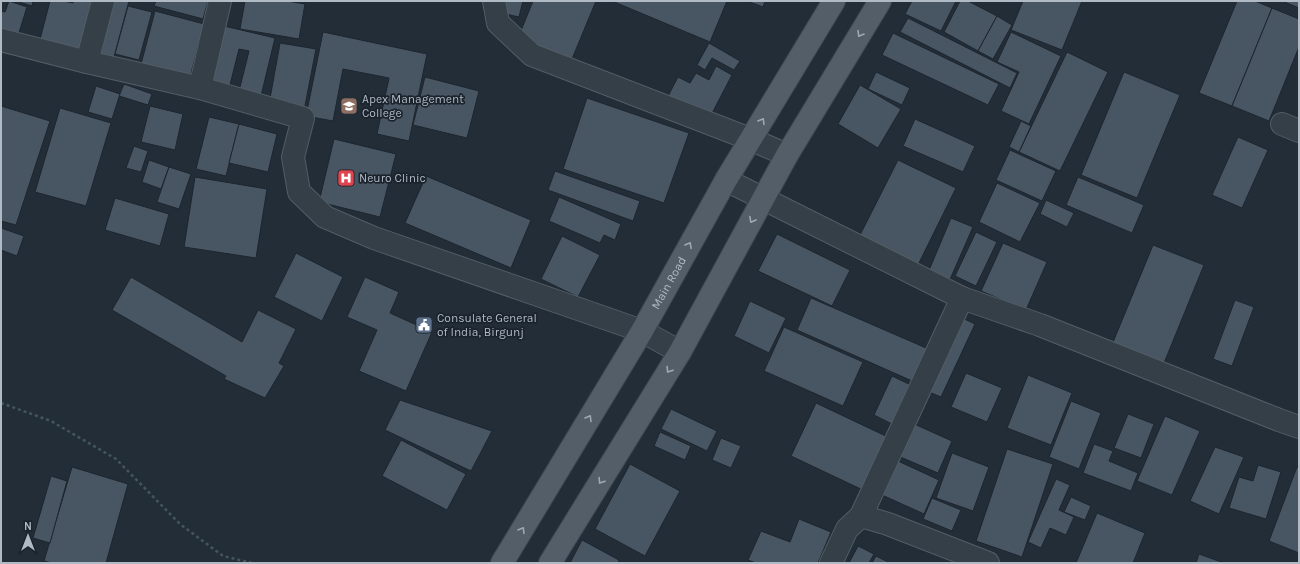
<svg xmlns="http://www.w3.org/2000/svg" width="1300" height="564" font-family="Karla,sans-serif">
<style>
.building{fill:#485562;stroke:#1d262f}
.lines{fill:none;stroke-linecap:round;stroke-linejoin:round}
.minor-casing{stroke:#535d66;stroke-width:24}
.primary-casing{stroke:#3f4852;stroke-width:24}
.path{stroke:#435758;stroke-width:2.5;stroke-dasharray:3 3;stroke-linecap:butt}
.minor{stroke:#353f48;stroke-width:22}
.primary{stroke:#535e68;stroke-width:22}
.oneway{stroke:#9da8b2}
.labels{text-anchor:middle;stroke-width:3.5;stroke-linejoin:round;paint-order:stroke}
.poi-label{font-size:12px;fill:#b0bac5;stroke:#1b242d;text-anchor:start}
.street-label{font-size:12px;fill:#b0bac5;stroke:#1b242d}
</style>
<rect width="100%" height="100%" fill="#222d38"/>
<g class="building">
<polygon points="9,1 27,7 17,39 1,34 1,11 5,12"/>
<polygon points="16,1 33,1 32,6"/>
<polygon points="50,1 64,1 73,3 74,1 95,1 80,57 38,47"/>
<polygon points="107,1 129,1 113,61 93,55"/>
<polygon points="156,1 208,1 203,19 154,6"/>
<polygon points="245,1 287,1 305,4 299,39 240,29"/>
<polygon points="503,1 523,1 519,17 501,13"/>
<polygon points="533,1 596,1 572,59 518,38"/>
<polygon points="612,1 727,1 710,42"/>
<polygon points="747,1 765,1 763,7"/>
<polygon points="912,1 956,1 941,31 905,14"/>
<polygon points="960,1 968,1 997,16 978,51 944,32"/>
<polygon points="1023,1 1082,1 1062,50 1011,30"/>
<polygon points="1237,1 1255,1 1272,8 1232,106 1199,93"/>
<polygon points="1282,1 1299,1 1299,8"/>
<polygon points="128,6 152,12 139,60 115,54"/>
<polygon points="1272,8 1299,19 1299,47 1269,121 1232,106"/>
<polygon points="155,11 204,24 189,81 140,68"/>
<polygon points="997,16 1012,25 993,59 978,51"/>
<polygon points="908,18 1017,73 1010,88 900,32"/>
<polygon points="220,25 275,38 261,96 239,91 249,51 239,49 229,89 205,83"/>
<polygon points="323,32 427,54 409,141 377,134 389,78 343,69 333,121 306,116"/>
<polygon points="1011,32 1061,56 1029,124 1001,111 1019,72 997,62"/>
<polygon points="893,33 999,84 988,105 882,55"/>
<polygon points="280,43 316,49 304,111 269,104"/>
<polygon points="709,43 740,61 734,70 712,58 705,70 697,65"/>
<polygon points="1067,52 1108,72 1060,171 1019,152"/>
<polygon points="716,66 732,75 709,119 667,98 678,77 690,83 696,73 709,80"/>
<polygon points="876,72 910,88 902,105 868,89"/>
<polygon points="1124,72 1180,95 1137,198 1081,175"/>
<polygon points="425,77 479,91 467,138 413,125"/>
<polygon points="124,84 152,94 148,105 119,96"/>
<polygon points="860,85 901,109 878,148 838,124"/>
<polygon points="96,86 120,94 112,119 88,112"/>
<polygon points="587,98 689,133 664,203 563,169"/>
<polygon points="1,106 50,121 16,225 1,221"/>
<polygon points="150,106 183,114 175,150 141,142"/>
<polygon points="60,108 111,123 86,206 35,192"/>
<polygon points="209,117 239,124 226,176 196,169"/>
<polygon points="915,119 975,146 963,172 903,146"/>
<polygon points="1021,121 1031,126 1019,152 1009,147"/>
<polygon points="239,124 277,134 268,172 229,163"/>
<polygon points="1238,137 1268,150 1242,208 1212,195"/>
<polygon points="334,139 396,154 380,217 319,202"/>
<polygon points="134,146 148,151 141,172 126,168"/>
<polygon points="1010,150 1056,171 1042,201 996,180"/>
<polygon points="149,160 169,167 161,189 142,182"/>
<polygon points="898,160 956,188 918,265 859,237"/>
<polygon points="169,167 191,174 179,209 157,202"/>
<polygon points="555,171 640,201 633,221 548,190"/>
<polygon points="426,176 531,220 511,268 405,223"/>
<polygon points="195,177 267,189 256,258 184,247"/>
<polygon points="1078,177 1144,205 1132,233 1066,205"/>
<polygon points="997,183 1040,203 1020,242 979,222"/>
<polygon points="559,197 621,224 615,240 604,235 600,243 549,221"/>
<polygon points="115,198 169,214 160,246 105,230"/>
<polygon points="1046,200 1074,213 1067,227 1040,214"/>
<polygon points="951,218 973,227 948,284 927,275"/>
<polygon points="1,228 24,236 17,256 1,250"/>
<polygon points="976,232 997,242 976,286 955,276"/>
<polygon points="777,234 850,270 832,306 758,271"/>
<polygon points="562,236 600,255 578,297 541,279"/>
<polygon points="1003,243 1047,262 1026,310 981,291"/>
<polygon points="1153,245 1204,265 1162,368 1111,347"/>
<polygon points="296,253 343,277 322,321 274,297"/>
<polygon points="131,277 242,342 258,310 296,329 279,363 284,366 265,398 224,379 226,376 112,310"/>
<polygon points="365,277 399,292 390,313 432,332 406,391 359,371 377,330 347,317"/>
<polygon points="811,298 933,351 919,384 797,330"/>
<polygon points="1235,300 1254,307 1232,366 1213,359"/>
<polygon points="750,301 786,318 769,353 734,336"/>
<polygon points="956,315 975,324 941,397 922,389"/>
<polygon points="784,327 863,362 843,406 764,371"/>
<polygon points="966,373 1002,388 987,422 951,407"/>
<polygon points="1028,375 1072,393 1051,445 1007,428"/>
<polygon points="892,376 915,387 896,426 874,415"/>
<polygon points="400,400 492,431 471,471 385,430"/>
<polygon points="1071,401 1101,413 1079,469 1049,457"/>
<polygon points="816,403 890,438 865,491 791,456"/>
<polygon points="671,409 717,431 707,451 661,429"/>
<polygon points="1128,414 1154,424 1141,458 1114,448"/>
<polygon points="1165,416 1200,431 1172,495 1137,481"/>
<polygon points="912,423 952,441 938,473 898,456"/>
<polygon points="660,432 691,446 685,460 654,446"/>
<polygon points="721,438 741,446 731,468 712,460"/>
<polygon points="401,440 466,474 447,510 382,476"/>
<polygon points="1094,444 1113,451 1109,461 1138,473 1131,491 1083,473"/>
<polygon points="1215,447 1244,457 1219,514 1190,501"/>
<polygon points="1007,449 1053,464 1022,557 976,541"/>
<polygon points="952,453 989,467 973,511 936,498"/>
<polygon points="898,461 939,480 924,514 882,495"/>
<polygon points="630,464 680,491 645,556 595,529"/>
<polygon points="1258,465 1281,472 1266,519 1229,508 1239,477 1253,481"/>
<polygon points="72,467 128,484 106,563 52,563 44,561"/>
<polygon points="1297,467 1299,468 1299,553 1269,541"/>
<polygon points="51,476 67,481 50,543 33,538"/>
<polygon points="1056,479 1070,485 1059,510 1074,517 1066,535 1050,528 1041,548 1028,542"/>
<polygon points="1071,497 1091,506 1085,520 1064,512"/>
<polygon points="932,498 961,510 952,531 923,519"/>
<polygon points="1097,513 1145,533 1133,563 1076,563"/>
<polygon points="799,519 831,532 818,563 756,563 748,560 761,531 790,542"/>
<polygon points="582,540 619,560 618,563 570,563"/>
<polygon points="858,546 874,554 869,563 849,563"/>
<polygon points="1199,554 1224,563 1196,563"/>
<polygon points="876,556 888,562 888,563 872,563"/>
</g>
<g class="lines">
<defs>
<g id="minor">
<polyline points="494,1 498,23 532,55 750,139 787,155"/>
<polyline points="1,40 87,62 200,88 303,118 293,157 299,192 325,217 374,238 642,331 680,352"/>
<polyline points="87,62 103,1"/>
<polyline points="200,88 220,1"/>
<polyline points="1282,124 1299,131"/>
<polyline points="726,180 962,298 1040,325 1279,420 1299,427"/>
<polyline points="861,516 962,298"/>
<polyline points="831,563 847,529 861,516 888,524 988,563"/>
</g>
<g id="primary">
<path id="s1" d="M502,563L642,331L726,180L834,1"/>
<polyline points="550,563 680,352 787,155 880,1"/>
</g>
</defs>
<use href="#minor" class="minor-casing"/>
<use href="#primary" class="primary-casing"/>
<polyline class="path" points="1,403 51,421 116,459 180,524 223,556 252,563"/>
<use href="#minor" class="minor"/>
<use href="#primary" class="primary"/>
</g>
<defs><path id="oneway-chevron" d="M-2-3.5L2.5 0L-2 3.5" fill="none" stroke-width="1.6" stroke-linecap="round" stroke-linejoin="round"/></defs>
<g class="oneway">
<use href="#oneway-chevron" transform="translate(860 34) rotate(121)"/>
<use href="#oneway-chevron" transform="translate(762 121) rotate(-59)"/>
<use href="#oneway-chevron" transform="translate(752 220) rotate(119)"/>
<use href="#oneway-chevron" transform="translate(689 245) rotate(-61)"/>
<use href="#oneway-chevron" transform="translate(669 370) rotate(122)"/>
<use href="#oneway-chevron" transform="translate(589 418) rotate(-59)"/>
<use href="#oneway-chevron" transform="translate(601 481) rotate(122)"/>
<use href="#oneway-chevron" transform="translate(522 530) rotate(-59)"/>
</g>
<defs>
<symbol id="school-square" viewBox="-11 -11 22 22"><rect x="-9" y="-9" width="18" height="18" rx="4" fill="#8d6e63" stroke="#1b242d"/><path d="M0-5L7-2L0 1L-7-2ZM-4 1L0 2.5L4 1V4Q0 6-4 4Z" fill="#fff"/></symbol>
<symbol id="hospital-square" viewBox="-11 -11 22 22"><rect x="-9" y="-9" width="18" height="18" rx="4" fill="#e0444e" stroke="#1b242d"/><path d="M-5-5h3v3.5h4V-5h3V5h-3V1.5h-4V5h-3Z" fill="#fff"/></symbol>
<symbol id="civic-square" viewBox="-11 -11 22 22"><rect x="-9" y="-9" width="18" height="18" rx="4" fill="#5c6f8a" stroke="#1b242d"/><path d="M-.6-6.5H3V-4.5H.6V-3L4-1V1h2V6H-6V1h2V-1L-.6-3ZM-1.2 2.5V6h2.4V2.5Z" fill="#fff"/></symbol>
</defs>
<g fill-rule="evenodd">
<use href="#school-square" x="339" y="96" width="20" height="20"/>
<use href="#hospital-square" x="336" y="168" width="20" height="20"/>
<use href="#civic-square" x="414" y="315" width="20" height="20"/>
</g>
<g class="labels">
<g class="poi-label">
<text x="362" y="103">Apex Management<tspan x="362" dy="14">College</tspan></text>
<text x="359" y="182">Neuro Clinic</text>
<text x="437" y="322">Consulate General<tspan x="437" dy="14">of India, Birgunj</tspan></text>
</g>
<g class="street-label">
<text dy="4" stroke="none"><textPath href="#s1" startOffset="326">Main Road</textPath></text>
</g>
</g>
<rect width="1300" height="564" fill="none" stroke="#b0bac5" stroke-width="4"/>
<g transform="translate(28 536)" stroke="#1b242d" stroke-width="3" paint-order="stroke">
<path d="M0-3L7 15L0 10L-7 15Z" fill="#b0bac5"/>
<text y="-6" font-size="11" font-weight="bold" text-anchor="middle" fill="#b0bac5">N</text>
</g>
</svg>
